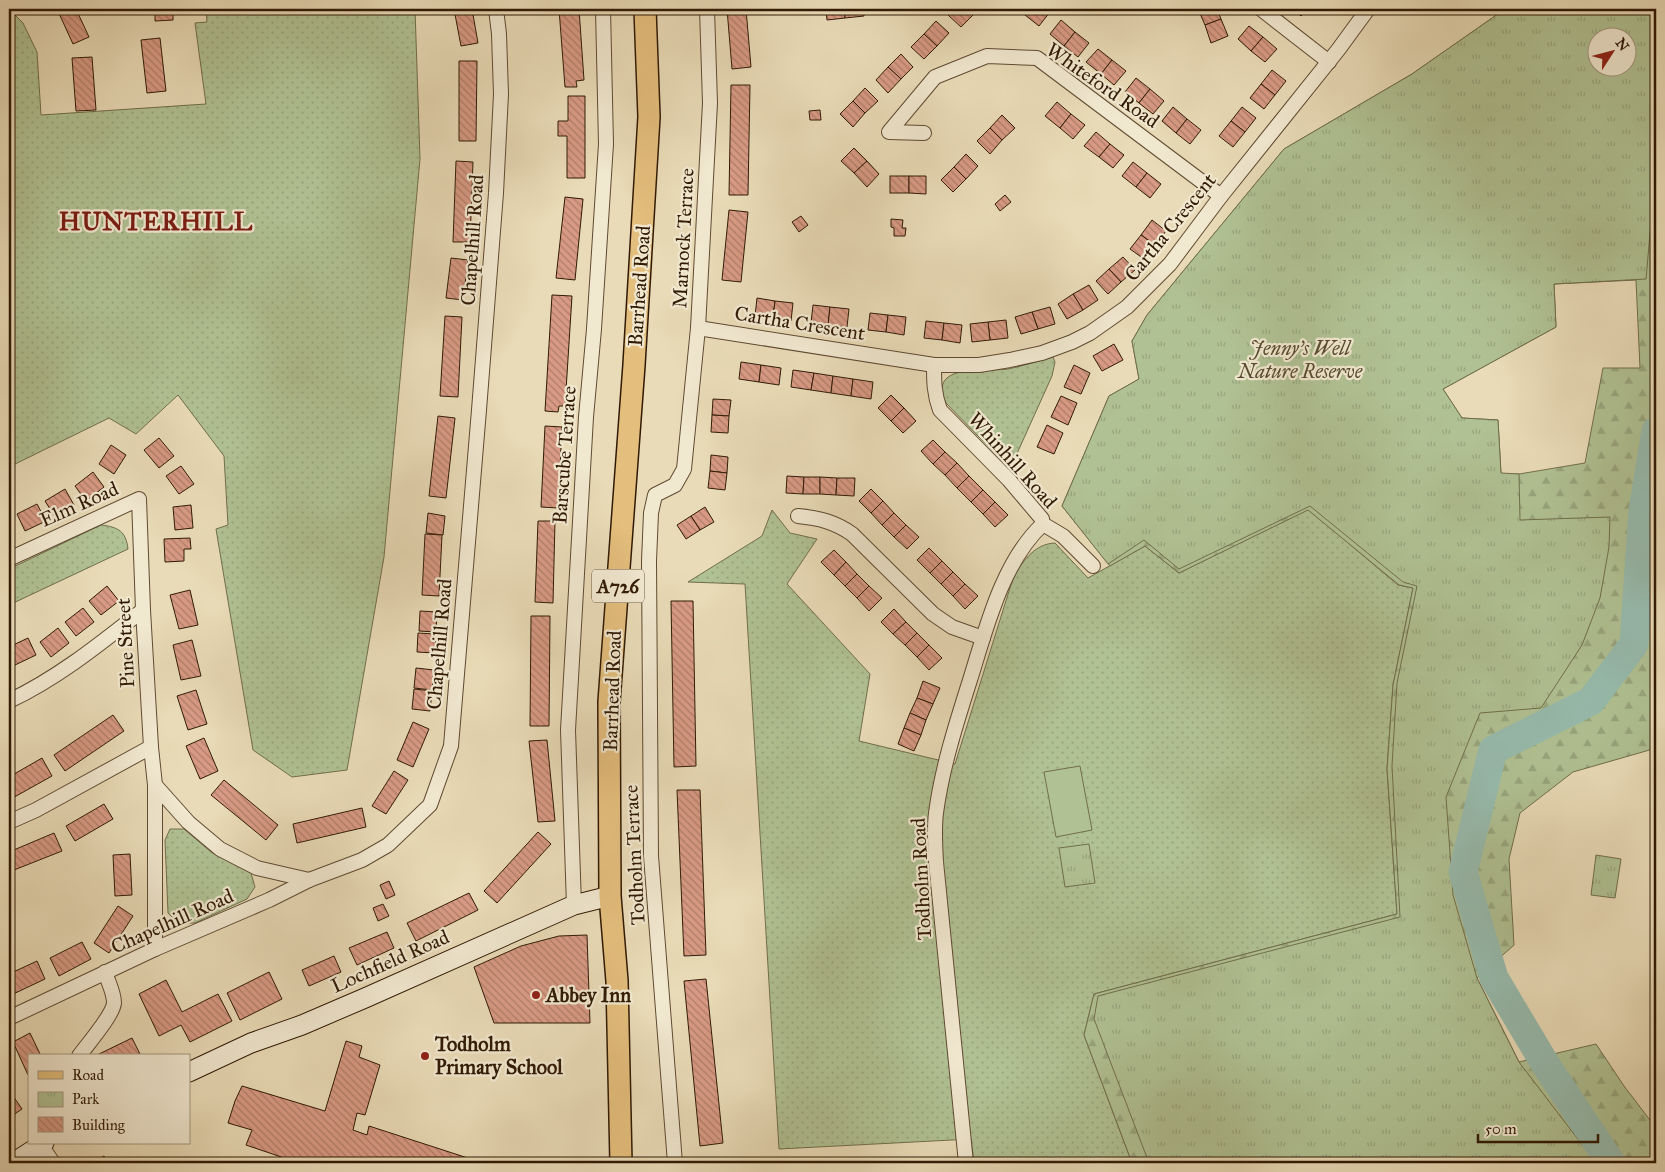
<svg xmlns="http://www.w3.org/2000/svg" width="1665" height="1172" font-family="'IM FELL Great Primer',serif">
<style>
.grass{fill:url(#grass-dots);stroke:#706e4c}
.forest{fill:url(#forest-firs);stroke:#706e4c;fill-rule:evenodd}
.park{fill:url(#park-tufts);stroke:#706e4c;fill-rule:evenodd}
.pitch{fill:#b0c193;stroke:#706e4c}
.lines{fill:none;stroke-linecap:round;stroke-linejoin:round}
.river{stroke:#97bbad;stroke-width:29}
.building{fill:url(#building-back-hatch);stroke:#311a05}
.street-casing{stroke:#5f4a32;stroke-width:16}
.secondary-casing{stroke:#311a05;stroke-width:21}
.primary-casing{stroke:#311a05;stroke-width:24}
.street{stroke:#f1e8d0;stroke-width:14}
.secondary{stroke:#f1e8d0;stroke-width:19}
.primary{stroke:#e4be7c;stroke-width:21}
.poi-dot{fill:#8f2418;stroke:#f1e8d0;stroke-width:2}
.labels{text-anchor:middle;stroke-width:4.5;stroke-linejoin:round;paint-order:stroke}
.shield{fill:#f1e8d0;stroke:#6b5842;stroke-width:1}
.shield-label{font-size:19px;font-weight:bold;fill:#311a05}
.street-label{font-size:20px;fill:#311a05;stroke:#f1e8d0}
.park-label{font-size:20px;font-style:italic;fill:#574c30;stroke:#f1e8d0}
.poi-label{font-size:20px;font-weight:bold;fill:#311a05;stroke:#f1e8d0;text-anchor:start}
.district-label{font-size:25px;font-weight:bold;letter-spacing:1px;fill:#7a1f14;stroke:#f1e8d0}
</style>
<defs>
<pattern id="grass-dots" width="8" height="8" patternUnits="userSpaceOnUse" patternTransform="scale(1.25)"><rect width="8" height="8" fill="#b0c193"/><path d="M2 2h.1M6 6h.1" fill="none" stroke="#98a57d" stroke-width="1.8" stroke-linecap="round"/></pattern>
<pattern id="forest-firs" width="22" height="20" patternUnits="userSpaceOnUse" patternTransform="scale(1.25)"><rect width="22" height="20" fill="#b0c193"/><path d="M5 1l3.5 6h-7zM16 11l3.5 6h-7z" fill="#98a57d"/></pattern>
<pattern id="park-tufts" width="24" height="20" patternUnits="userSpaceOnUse" patternTransform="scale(1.25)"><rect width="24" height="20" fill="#b0c193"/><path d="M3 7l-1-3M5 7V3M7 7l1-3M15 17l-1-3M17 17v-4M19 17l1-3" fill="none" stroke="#98a57d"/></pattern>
<pattern id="building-back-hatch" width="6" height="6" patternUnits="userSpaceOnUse" patternTransform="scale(1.25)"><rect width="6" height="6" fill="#d89a84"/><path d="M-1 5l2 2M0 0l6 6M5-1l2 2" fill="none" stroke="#b07d6a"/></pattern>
</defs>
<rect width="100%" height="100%" fill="#e9dbb7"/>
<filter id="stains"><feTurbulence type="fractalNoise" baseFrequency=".004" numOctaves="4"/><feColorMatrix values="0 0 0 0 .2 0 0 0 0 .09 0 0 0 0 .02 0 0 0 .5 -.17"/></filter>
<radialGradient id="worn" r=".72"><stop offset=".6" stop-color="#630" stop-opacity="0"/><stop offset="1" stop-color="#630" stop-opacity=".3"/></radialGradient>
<g class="grass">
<polygon points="9,9 23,23 37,52 41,115 206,104 195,23 207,22 206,9 415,9 420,159 384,557 347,770 292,777 253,750 216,529 228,525 224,456 178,395 136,434 109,418 9,467"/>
<path d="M1053,357L1055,362L1052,376L1010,469L946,403C926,362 988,372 1008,369C1023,366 1038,361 1053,357Z"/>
<path d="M1308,509L1398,585L1413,588L1393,685L1387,769L1397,914L1094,994L1084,1035L1132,1163H974L971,1139L779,1149L745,584L688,582L762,536L772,510L790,533L817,539L787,584L870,674L859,741L955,764L1014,575C1025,559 1035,544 1055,543L1088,578L1145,546L1179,573Z"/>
<path d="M101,525C118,527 126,531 128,549L9,605V569Z"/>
<polygon points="170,829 184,829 211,852 251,873 255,887 247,899 195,923 178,923 168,913 165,840"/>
</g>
<path class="forest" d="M1505,9H1656V743L1653,749L1573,772L1520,813L1509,859L1514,945L1477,978L1519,1062L1596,1044L1624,1086L1656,1128V1163H1132L1084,1035L1094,994L1397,914L1387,769L1393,685L1413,588L1399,585L1308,510L1179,573L1145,546L1110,566L1062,506L1109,396L1139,379L1132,341L1147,315L1284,149L1412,74ZM1598,38H1628V68H1598ZM1636,280L1640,368H1603L1585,463L1519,474H1501L1498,420L1462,418L1443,389L1556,327L1554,284Z"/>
<g class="park">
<path d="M1505,9H1656V166L1646,279L1554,284L1556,327L1443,389L1462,418L1498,420L1501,473L1519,474L1520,520L1610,517L1609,547L1600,598L1582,645L1541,708L1480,713L1446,797L1453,895L1477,978L1519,1062L1596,1163H1149L1094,1019L1098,996L1400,917L1392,766L1397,683L1417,586L1403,582L1310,506L1179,569L1144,540L1108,564L1062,506L1109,396L1139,379L1132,341L1147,315L1284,149L1412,74ZM1598,38H1628V68H1598Z"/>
<polygon points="1089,844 1095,883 1065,887 1059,848"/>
<polygon points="1596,855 1621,859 1615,898 1591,895"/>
</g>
<polygon class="pitch" points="1080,766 1092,830 1056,837 1044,772"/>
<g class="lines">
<polyline class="river" points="1611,1163 1544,1062 1494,978 1463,872 1493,750 1591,701 1634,644 1643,510 1656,431"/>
</g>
<g class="building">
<polygon points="57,9 76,9 89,37 73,44"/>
<polygon points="155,9 173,9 173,20 155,21"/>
<polygon points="454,9 472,9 478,43 461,46"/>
<polygon points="559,9 579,9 584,80 576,81 577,87 565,87"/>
<polygon points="727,9 746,9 751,67 732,69"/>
<polygon points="826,9 845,9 845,18 827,20"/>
<polygon points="845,9 864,9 864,16 845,18"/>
<polygon points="954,9 968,9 974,14 961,27 948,15"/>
<polygon points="1030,9 1046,9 1050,12 1039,26 1025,15"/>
<polygon points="1096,9 1107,9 1102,15 1095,10"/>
<polygon points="1198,9 1217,9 1221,19 1205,25"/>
<polygon points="1293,9 1307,9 1301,16"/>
<polygon points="1221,19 1228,36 1211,43 1205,25"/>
<polygon points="1061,20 1075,32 1064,46 1050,34"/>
<polygon points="936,21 949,33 937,46 924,34"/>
<polygon points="1249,26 1263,37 1251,51 1238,39"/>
<polygon points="1075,32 1089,43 1078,57 1064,46"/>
<polygon points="924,34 937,46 924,59 911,47"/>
<polygon points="1263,37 1277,49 1265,62 1251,51"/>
<polygon points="160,38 166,91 147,93 141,40"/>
<polygon points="1098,49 1112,60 1101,74 1086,62"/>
<polygon points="901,54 913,67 901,79 888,67"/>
<polygon points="92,57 96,110 76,111 72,58"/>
<polygon points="1112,60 1126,71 1114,85 1101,74"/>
<polygon points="459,61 477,61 476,141 459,141"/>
<polygon points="888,67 901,79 888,93 876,80"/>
<polygon points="1272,70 1286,81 1275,95 1261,84"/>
<polygon points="1136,78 1150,89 1139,103 1125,92"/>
<polygon points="1261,84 1275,95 1264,109 1250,98"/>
<polygon points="731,85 750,85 748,195 729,195"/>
<polygon points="865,88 878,101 865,113 853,101"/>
<polygon points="1150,89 1164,101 1153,114 1139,103"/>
<polygon points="568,96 585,96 585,178 567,178 567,136 558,136 558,121 568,121"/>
<polygon points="853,101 865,113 853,127 840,114"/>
<polygon points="1057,102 1071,114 1060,128 1045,116"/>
<polygon points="1173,107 1187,119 1176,133 1162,121"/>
<polygon points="1242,107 1256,118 1245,132 1231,121"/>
<polygon points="820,110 821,120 810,120 809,111"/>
<polygon points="1071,114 1085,125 1073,139 1060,128"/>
<polygon points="1002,115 1015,128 1002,140 990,128"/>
<polygon points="1187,119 1201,130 1190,144 1176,133"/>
<polygon points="1231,121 1245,132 1233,147 1219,136"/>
<polygon points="990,128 1002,140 990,154 977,141"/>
<polygon points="1096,132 1110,144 1099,157 1084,146"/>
<polygon points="1110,144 1124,155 1113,168 1099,157"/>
<polygon points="854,148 867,161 854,173 841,161"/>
<polygon points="966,154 978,166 966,179 954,167"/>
<polygon points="456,161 473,162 470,242 453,242"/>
<polygon points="867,161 879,174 867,187 854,173"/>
<polygon points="1133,162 1147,173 1136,187 1122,176"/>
<polygon points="954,167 966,179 953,192 941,180"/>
<polygon points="1147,173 1161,184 1150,198 1136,187"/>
<rect x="890" y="176" width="19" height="17"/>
<polygon points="909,176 926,176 926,194 909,193"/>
<polygon points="1005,195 1011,202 1000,211 995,204"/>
<polygon points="565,197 583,199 575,280 556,278"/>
<polygon points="729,210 748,212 741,282 722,280"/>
<polygon points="801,216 808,225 799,232 792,222"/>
<polygon points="891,219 903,220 902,228 906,228 905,236 894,236 894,228 891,227"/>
<polygon points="1152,220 1166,231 1155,245 1141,235"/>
<polygon points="1141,235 1155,245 1144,259 1130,249"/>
<polygon points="1123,257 1135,270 1121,282 1109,269"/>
<polygon points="451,258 468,260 463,300 446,298"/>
<polygon points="1109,269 1121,282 1108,294 1096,281"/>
<polygon points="1089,285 1098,300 1083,310 1073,294"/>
<polygon points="1073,294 1083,310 1067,319 1058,304"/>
<polygon points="552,295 572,296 565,406 559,406 558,412 545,411"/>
<polygon points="757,298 775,301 773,318 755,316"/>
<polygon points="775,301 793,303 791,321 773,318"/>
<polygon points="813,305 830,307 828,325 811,323"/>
<polygon points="830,307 849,309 847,327 828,325"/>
<polygon points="1050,307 1055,324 1038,329 1032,312"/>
<polygon points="1032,312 1038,329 1021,334 1015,317"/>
<polygon points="870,313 888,315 886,332 868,330"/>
<polygon points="888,315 906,317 904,335 886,332"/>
<polygon points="445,316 462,317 458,397 440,396"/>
<polygon points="1006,320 1008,338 990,340 988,322"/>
<polygon points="926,321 944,323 942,340 924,338"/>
<polygon points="988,322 990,340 972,342 970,324"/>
<polygon points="944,323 962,325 960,343 942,340"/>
<polygon points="1114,344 1123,360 1102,371 1093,356"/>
<polygon points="741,362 761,365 759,382 739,379"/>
<polygon points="761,365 781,368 779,385 759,382"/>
<polygon points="1074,365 1090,373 1081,394 1064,387"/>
<polygon points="793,370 814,373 811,390 791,387"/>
<polygon points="814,373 833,376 831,393 811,390"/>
<polygon points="833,376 853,379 851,396 831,393"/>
<polygon points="853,379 873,382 871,399 851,396"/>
<polygon points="891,395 904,408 891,421 878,408"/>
<polygon points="1061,396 1077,403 1068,425 1051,417"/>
<polygon points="713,399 731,400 729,416 712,415"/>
<polygon points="904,408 916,421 903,433 891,421"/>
<polygon points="712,415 729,416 728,433 711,432"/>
<polygon points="438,416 455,418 446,498 429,496"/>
<polygon points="1047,425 1063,433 1054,454 1037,447"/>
<polygon points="545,426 562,427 558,508 541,507"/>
<polygon points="159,438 174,456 159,468 144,450"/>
<polygon points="933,440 945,452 933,464 921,451"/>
<polygon points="111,445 126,455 114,474 99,464"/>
<polygon points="945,452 957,463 945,475 933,464"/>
<polygon points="711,455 728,457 727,473 710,471"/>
<polygon points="957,463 969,476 957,488 945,475"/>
<polygon points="181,466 194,484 179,494 166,476"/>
<polygon points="710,471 727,473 725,490 708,488"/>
<polygon points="93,472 104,487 86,501 75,486"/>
<polygon points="787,476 804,477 803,494 786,493"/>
<polygon points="969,476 983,490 971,502 957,488"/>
<polygon points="804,477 820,477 820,494 803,494"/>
<polygon points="820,477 837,478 836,495 820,494"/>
<polygon points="837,478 855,478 854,496 836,495"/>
<polygon points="65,489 74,505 55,517 45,501"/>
<polygon points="871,489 883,501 871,513 859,501"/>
<polygon points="983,490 995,502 983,514 971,502"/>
<polygon points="883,501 894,513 882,525 871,513"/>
<polygon points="995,502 1008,515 995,527 983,514"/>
<polygon points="37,504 46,521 25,531 17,514"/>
<polygon points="191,505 193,528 175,530 173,507"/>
<polygon points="705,507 714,522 700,530 691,516"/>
<polygon points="428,513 445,516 443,535 426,533"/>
<polygon points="894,513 906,525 894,537 882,525"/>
<polygon points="691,516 700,530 686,539 677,525"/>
<polygon points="538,521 555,521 553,603 535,602"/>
<polygon points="906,525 919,537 907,549 894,537"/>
<polygon points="425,534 442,535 439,596 422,595"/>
<polygon points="190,538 191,549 184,549 184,561 165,562 164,539"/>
<polygon points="929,548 942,561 930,573 917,560"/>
<polygon points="834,550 846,562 834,575 821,562"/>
<polygon points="942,561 953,572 941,584 930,573"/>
<polygon points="846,562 857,574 845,586 834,575"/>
<polygon points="953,572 965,584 953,596 941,584"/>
<polygon points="857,574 869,586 857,598 845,586"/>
<polygon points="965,584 978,596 965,609 953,596"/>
<polygon points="107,586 119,601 101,615 89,601"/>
<polygon points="869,586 882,598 869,611 857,598"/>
<polygon points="190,590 198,625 179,629 170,595"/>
<polygon points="671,601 693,601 696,766 674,767"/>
<polygon points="83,608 94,622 76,636 65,622"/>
<polygon points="894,609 906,622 893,634 881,622"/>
<polygon points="420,611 437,612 436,632 419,631"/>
<polygon points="531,616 550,616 549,726 530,726"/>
<polygon points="906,622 917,633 905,645 893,634"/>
<polygon points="58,628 69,643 51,657 40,642"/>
<polygon points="418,633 436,634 435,653 417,652"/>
<polygon points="917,633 929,645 917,657 905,645"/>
<polygon points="28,638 36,655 15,665 9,651 9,647"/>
<polygon points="192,640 201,676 181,680 173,645"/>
<polygon points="929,645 942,658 929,670 917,657"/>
<polygon points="416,668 434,670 432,690 414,688"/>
<polygon points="923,681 940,688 933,704 917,698"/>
<polygon points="414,689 432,691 430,711 412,709"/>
<polygon points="196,690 207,724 188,730 177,696"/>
<polygon points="917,698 933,704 926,720 910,713"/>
<polygon points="910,713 926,720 921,735 904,728"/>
<polygon points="113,715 124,731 65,771 54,755"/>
<polygon points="413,722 429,729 413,767 397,760"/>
<polygon points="904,728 921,735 914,751 898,744"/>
<polygon points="204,738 218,771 200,779 186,746"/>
<polygon points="547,740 555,821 538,822 529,741"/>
<polygon points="42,758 52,776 9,800 9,777"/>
<polygon points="394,771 408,780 386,814 372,806"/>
<polygon points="224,780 278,825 266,840 211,795"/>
<polygon points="677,790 700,790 706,955 684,956"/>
<polygon points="104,804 113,819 75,841 66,826"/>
<polygon points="362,808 366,827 297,843 293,824"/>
<polygon points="538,832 551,844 497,903 484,891"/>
<polygon points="54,833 62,851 9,872 9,852"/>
<polygon points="130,854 132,895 115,896 113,855"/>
<polygon points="389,881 395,895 386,899 380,885"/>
<polygon points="469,893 478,910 416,941 407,923"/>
<polygon points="383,904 389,916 378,921 373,908"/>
<polygon points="118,906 133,916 109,953 94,943"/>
<polygon points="387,932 394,948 357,965 349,948"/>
<polygon points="587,935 590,1023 494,1023 474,967 521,946 559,936"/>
<polygon points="82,942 91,959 59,976 50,958"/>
<polygon points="334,956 341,972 309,986 302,970"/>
<polygon points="37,961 45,979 9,996 9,974"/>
<polygon points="269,972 282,999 240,1020 227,993"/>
<polygon points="706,979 723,1143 700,1146 684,981"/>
<polygon points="166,980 182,1012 218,994 232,1021 190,1042 181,1025 159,1036 139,994"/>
<polygon points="30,1033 41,1056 29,1056 28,1075 13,1042"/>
<polygon points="132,1038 141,1056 95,1056"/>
<polygon points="346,1041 362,1046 359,1057 380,1065 365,1115 357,1113 353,1130 367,1135 369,1126 477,1161 476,1163 322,1163 320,1162 319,1163 299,1163 246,1145 252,1130 228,1123 235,1101 242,1086 325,1111"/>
<polygon points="11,1093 22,1109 9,1118 9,1095"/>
<polygon points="104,1156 109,1163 93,1163"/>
</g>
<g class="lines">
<defs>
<g id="street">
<polyline points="1261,9 1329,62"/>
<polyline points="924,133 889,132 935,77 987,56 1037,58 1221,196"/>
<polyline points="698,328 934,365 979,365 1010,360 1042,353 1072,342 1090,333 1127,307 1170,264 1221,196 1338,50 1368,9"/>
<path d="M934,365C934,381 934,394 940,410L1009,480L1042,519L1043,524L1063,536L1093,566"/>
<path d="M798,516C819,518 835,522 852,534L933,614L952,627L983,638"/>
<polyline points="9,559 139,499 143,610 151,747 155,785 188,822 220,849 257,868 309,880"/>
<path d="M9,701C58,678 101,643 143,610"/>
<polyline points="9,822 36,810 151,747"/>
<polyline points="574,905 568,730 586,417 594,329 606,144 603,9"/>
<polyline points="155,949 155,785"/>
<polyline points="9,1018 155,949 269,900 309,880 362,860 388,845 430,805 451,746 479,410 496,193 501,94 499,34 496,9"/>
<path d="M79,1056C87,1045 113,1015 114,1003C114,992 108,982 105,972"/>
<polyline points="41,1145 53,1163"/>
<polyline points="675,1163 651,856 649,561 651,513 655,495 675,485 684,469 698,328 710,103 707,9"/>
<path d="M966,1163L936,862C935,845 934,829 936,813C942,768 956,724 970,680C986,629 1002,562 1043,524"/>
</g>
<g id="secondary">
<polyline points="189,1072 251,1043 302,1025 365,998 574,905 610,896"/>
<polyline points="13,1163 44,1143"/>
</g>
<polyline id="primary" points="621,1163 617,981 610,896 609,702 634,365 649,117 645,9"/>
</defs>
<use href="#street" class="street-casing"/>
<use href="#secondary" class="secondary-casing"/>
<use href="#primary" class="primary-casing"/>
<use href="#street" class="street"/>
<use href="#secondary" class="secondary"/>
<use href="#primary" class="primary"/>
</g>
<g class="poi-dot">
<circle cx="536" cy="995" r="5"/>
<circle cx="425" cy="1056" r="5"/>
</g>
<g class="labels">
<rect class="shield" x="592" y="569.5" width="52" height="33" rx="4"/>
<g class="shield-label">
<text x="618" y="593">A726</text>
</g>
<g class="street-label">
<text transform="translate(1103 85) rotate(35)" y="7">Whiteford Road</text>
<text transform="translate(1170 227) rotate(-51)" y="7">Cartha Crescent</text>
<text transform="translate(683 238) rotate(-87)" y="7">Marnock Terrace</text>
<text transform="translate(472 240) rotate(-86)" y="7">Chapelhill Road</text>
<text transform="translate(639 286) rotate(-86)" y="7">Barrhead Road</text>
<text transform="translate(800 323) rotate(9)" y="7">Cartha Crescent</text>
<text transform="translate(564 455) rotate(-86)" y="7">Barscube Terrace</text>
<text transform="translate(1013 460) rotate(48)" y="7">Whinhill Road</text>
<text transform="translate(79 504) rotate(-24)" y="7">Elm Road</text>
<text transform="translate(125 643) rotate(-93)" y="7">Pine Street</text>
<text transform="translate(439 644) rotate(-85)" y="7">Chapelhill Road</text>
<text transform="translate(612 691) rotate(-88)" y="7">Barrhead Road</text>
<text transform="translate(634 855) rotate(-93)" y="7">Todholm Terrace</text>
<text transform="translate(921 879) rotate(-93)" y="7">Todholm Road</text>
<text transform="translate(172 921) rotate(-24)" y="7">Chapelhill Road</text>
<text transform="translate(390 961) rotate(-24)" y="7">Lochfield Road</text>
</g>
<g class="park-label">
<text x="1300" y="355">Jenny's Well<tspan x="1300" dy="23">Nature Reserve</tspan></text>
</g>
<g class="poi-label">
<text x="546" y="1002">Abbey Inn</text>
<text x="435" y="1051">Todholm<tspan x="435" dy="23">Primary School</tspan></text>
</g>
<g class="district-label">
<text x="156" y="230">HUNTERHILL</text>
</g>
</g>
<rect width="1665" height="1172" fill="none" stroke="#e9dbb7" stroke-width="30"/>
<rect x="10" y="10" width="1645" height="1152" fill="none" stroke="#311a05" stroke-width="2.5"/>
<rect x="15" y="15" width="1635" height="1142" fill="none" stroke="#311a05"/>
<rect x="28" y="1054" width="162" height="90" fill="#f1e8d0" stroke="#a4967f"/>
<rect x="38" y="1071" width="25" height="8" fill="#e4be7c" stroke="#a4967f"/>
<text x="72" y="1080" font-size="15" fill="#311a05">Road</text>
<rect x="38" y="1092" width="25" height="15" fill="url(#park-tufts)" stroke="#a4967f"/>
<text x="72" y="1104" font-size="15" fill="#311a05">Park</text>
<rect x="38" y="1117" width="25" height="15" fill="url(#building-back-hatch)" stroke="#a4967f"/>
<text x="72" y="1130" font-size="15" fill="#311a05">Building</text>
<g transform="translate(1612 52) rotate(54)"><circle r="24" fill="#f1e8d0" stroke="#a4967f"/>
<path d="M0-4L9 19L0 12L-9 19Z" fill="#8f2418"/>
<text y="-8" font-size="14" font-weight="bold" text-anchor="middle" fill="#311a05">N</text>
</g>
<path d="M1478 1134v8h120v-8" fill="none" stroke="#311a05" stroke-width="2.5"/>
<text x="1485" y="1134" font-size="15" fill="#311a05" stroke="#f1e8d0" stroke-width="4" paint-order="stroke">50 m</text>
<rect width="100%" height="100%" filter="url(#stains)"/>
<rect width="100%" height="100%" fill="url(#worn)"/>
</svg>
